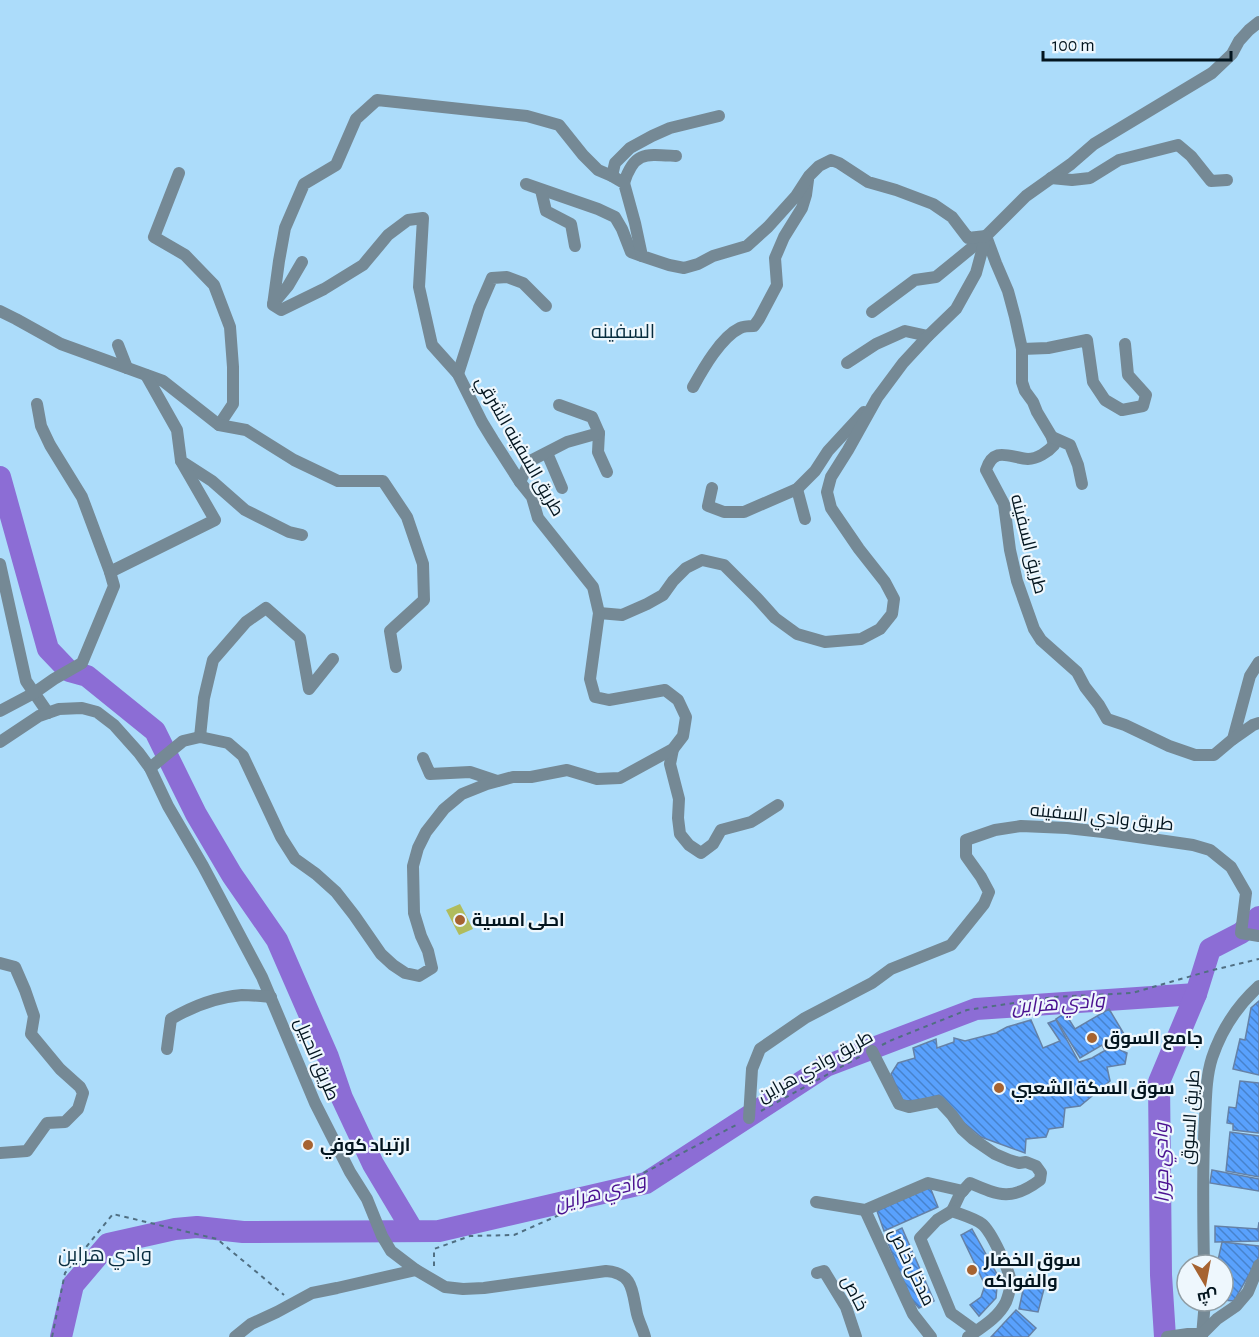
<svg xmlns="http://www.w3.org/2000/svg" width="1259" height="1337" font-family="'Alegreya Sans',Cairo,sans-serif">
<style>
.garden{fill:#b0bc5d}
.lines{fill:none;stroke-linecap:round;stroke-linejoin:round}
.river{stroke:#8c6dd5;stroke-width:22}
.building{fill:url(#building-back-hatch);stroke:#6581a6;stroke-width:1.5}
.path{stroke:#506f82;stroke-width:2;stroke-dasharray:4.5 4.5;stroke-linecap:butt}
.minor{stroke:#758995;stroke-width:12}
.poi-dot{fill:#a66331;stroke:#eef7fd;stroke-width:2}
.labels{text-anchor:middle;stroke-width:4.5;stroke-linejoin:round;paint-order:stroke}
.street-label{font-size:18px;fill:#03151f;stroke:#eef7fd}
.poi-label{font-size:18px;font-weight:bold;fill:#03151f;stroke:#eef7fd;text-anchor:start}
.neighbourhood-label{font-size:20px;fill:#082d3f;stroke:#eef7fd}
.water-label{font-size:20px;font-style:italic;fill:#4a1190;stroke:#eef7fd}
</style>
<defs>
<pattern id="building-back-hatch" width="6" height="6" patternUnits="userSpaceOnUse" patternTransform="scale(1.5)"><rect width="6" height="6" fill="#59a1fd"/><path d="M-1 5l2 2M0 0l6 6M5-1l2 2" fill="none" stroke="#4782cc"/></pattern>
</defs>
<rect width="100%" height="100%" fill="#acdcfa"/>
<polygon class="garden" points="460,904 473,929 459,935 446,910"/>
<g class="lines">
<g class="river">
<polyline points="0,477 48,649 69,671 87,676 155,731 196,814 232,875 277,940 328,1057 342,1098 373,1164 413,1231"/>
<polyline points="61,1337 73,1285 108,1244 175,1229 197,1227 243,1232 439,1231 646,1183 826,1066 976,1009 1196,994"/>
<polyline points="1165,1337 1161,1275 1159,1082 1196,994 1210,949 1241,933 1259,917"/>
</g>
</g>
<g class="building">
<polygon points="1259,1001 1259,1075 1233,1069 1240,1039 1245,1040 1251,1008"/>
<polygon points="1109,1009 1124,1034 1110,1042 1111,1044 1104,1049 1102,1045 1080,1058 1056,1019 1065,1013 1075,1029"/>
<polygon points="1031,1020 1043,1048 1060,1041 1048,1023 1056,1020 1079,1062 1092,1058 1118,1043 1120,1050 1127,1053 1125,1064 1107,1067 1110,1081 1080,1106 1065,1108 1063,1127 1049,1129 1046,1137 1026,1139 1025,1153 981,1137 963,1122 939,1095 923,1100 903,1101 891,1074 898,1063 915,1058 913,1048 936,1039 937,1048 954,1042 954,1038 965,1041 996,1033 1007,1027"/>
<polygon points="1240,1081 1259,1083 1259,1133 1233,1130 1233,1124 1227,1123 1229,1107 1236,1108"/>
<polygon points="1230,1132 1259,1136 1259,1177 1226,1171"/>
<polygon points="1212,1170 1259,1179 1259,1191 1210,1183"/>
<polygon points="930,1187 938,1207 884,1231 877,1211"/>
<polygon points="1259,1222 1259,1241 1215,1242 1215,1226 1258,1229"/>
<polygon points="902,1228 934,1301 919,1308 911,1299 885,1236"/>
<polygon points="972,1229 998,1276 996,1298 979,1316 970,1305 981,1297 985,1285 961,1235"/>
<polygon points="1222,1242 1259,1246 1259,1257 1234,1301 1223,1300 1223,1265 1217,1265"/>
<polygon points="1025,1281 1045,1285 1038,1312 1019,1309"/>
<polygon points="1016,1310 1036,1328 1028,1337 991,1337"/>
</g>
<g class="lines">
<g class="path">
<polyline points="882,1045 892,1040 967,1010 1054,997 1132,993 1209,971 1259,959"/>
<polyline points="761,1111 861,1056"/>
<polyline points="434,1266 434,1249 470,1236 514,1235 557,1216 607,1192 738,1124"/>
<polyline points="52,1337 65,1273 113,1214 217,1239 284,1295"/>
</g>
<g class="minor">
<path d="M1259,22L1249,30L1239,41L1232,54L1212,73L1094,144L1071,164L1026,196L986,236L996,263L1008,291L1015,317L1022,349V382L1025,391L1033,402L1037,412L1052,437L1054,445C1048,452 1037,459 1028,459C1010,458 994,445 986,470L1004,504L1010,550L1017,581L1034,629L1041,640L1077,672L1085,687L1099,705L1107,719L1125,725L1169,746L1195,755H1214L1233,739L1250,676L1259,662"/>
<polyline points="179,173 154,237 185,255 214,285 230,327 233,367 233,404 219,425"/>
<polyline points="612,176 615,163 630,148 652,136 670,128 719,116"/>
<polyline points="1051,178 1072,180 1090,178 1119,160 1178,145 1191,156 1211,181 1227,180"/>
<path d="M624,183C634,151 646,154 676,156"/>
<polyline points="526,184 598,209 615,217 622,229 631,252 642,256"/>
<polyline points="541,190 546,211 571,224 575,246"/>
<polyline points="273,304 288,286 302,262"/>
<polyline points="0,311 16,319 61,344 163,381 219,425 246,430 294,460 338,481 383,481 407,517 423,564 424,600 390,631 396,667"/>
<polyline points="872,312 915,280 936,277 985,237"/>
<polyline points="118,345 127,368"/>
<polyline points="1022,349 1048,348 1087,340 1093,382 1105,400 1122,410 1143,406 1146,395 1128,375 1125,344"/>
<polyline points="847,363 876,344 905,331 928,336"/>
<polyline points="458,374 479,308 492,278 507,277 523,283 546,306"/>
<polyline points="146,375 177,430 181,461 212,481 245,510 289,532 302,535"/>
<path d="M693,387C703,369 721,337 740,328C744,326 750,326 754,326L759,319L777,285L775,258L784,237L802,208L806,195L808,180"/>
<polyline points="37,404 41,426 50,445 82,497 110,572 215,520 181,461"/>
<polyline points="599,433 598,452 607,472"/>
<polyline points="1052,437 1070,445 1078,465 1082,484"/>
<polyline points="547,453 562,488"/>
<polyline points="520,482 530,461 567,442 599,433 592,417 559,405"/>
<polyline points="712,488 708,506 724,512 744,512 797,489 815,471 828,451 864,412"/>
<polyline points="797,489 805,519"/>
<polyline points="0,564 26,681 48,713"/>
<polyline points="599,613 622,615 647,604 663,595 673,581 686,568 702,560 724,565 757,598 775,618 797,634 825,642 861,639 880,629 892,614 894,599 885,582 859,549 831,508 827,492 831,477 848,450 877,398 903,363 928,336 956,309 976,273 986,236"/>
<polyline points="0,711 34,693 54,679 82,663 114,586 110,572"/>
<polyline points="200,737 204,698 213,660 246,622 266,608 300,638 309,689 333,659"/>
<polyline points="1233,739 1253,725 1259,723"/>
<path d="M0,742L39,716L59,709L82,708L97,712L114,725L139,753L150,768L168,806L203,866L262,977L315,1103L350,1172L367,1199L382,1236L391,1251L416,1270L445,1287L463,1289L484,1288L606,1271C634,1273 632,1292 637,1314C639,1322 643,1329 645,1337"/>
<polyline points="673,749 670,764 679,799 678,818 680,834 689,845 701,853 713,844 721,830 751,822 778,805"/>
<polyline points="423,758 430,774 470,772 497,781"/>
<polyline points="150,768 183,741 200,737 228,743 243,756 281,837 295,859 316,874 336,892 354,915 381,954 393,965 405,973 419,976 432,968 428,951 421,936 414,913 413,866 418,848 426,832 444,809 462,794 487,784 513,777 531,777 567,770 597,779 620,778 673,749 683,736 686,717 678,700 665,690 609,700 595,697 590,679 599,613 593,587 538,518 532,497 520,482 493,440 482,422 458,374 432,345 419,287 423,218 408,220 388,235 363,265 324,289 281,310 273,305 279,261 285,228 304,184 336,165 356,119 377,100 527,116 559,125 583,155 598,170 612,176 624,183 635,223 642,256 669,265 684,268 698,264 713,256 747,246 768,227 796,196 809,176 819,166 831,160 839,163 868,182 896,190 933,204 952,217 968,238 986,236"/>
<polyline points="0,963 15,967 25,990 34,1016 31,1034 60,1069 80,1087 83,1093 78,1109 65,1122 47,1123 27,1151 0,1153"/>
<path d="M167,1049L171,1019C193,1006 217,997 242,995C252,995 261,996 271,997"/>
<path d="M872,1051L899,1104L909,1107L939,1101L952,1115L962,1129L973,1139L995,1154L1009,1160L1019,1163L1026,1162L1036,1166L1041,1173L1040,1180C1012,1201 1000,1196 970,1183L960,1194L952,1211"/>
<polyline points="749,1118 752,1069 760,1049 805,1018 872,983 891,969 951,945 984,904 989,892 981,877 966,856 966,840 995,830 1021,826 1067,828 1103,832 1193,845 1210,850 1231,867 1246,893 1241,933 1259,936"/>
<polyline points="816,1202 865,1210 928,1183 963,1191"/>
<polyline points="865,1210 913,1314 931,1337"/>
<path d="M1204,1265C1203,1216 1202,1167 1205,1118C1206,1098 1206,1077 1212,1058C1221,1031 1238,1005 1259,986"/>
<polyline points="817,1273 824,1271 846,1307 856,1337"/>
<polyline points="1202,1336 1205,1301"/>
<polyline points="235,1337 251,1324 277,1312 312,1293 337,1288 416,1270"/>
<path d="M968,1337C982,1327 998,1318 1006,1302C1008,1297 1010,1289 1011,1284C1011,1273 991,1231 982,1224C974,1218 962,1215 952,1211L937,1220L920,1238L951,1313L976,1331"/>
<polyline points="1167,1337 1188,1334 1202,1334 1217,1319 1236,1306 1248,1292 1259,1265"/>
</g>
</g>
<g class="poi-dot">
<circle cx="460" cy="920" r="6"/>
<circle cx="1092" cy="1038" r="6"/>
<circle cx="999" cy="1088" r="6"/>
<circle cx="308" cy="1145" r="6"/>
<circle cx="972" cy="1270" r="6"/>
</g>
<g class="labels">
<g class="street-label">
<text transform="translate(520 446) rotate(60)" y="6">طريق السفينه الشرقي</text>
<text transform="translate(1029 544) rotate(76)" y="6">طريق السفينه</text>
<text transform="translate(1102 817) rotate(6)" y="6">طريق وادي السفينه</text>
<text transform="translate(317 1059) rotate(67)" y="6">طريق الحبيل</text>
<text transform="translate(815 1066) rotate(-29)" y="6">طريق وادي هراين</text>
<text transform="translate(1190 1117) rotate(-86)" y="6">طريق السوق</text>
<text transform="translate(912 1267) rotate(64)" y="6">مدخل خاص</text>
<text transform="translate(855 1293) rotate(63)" y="6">خاص</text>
</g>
<g class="poi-label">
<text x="472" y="926">احلى امسية</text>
<text x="1104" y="1044">جامع السوق</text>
<text x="1011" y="1094">سوق السكة الشعبي</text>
<text x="320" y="1151">ارتياد كوفي</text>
<text x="984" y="1266">سوق الخضار<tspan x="984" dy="21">والفواكه</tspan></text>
</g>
<g class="neighbourhood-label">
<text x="623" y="338">السفينه</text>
<text x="105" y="1261">وادي هراين</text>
</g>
<g class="water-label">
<text transform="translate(1058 1003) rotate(-4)" y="7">وادي هراين</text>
<text transform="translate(1161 1163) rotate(-91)" y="7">وادي جورا</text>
<text transform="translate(600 1192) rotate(-15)" y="7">وادي هراين</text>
</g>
</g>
<g transform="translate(1205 1283) rotate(170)"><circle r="28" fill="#eef7fd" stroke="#909da4" stroke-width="1.5"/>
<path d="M0-4.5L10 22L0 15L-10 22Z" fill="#a66331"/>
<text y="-9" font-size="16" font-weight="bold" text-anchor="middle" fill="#03151f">ش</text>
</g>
<path d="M1043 51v9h188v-9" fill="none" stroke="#03151f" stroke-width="3"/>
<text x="1052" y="51" font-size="18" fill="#03151f" stroke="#eef7fd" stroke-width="4.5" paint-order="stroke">100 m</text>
</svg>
